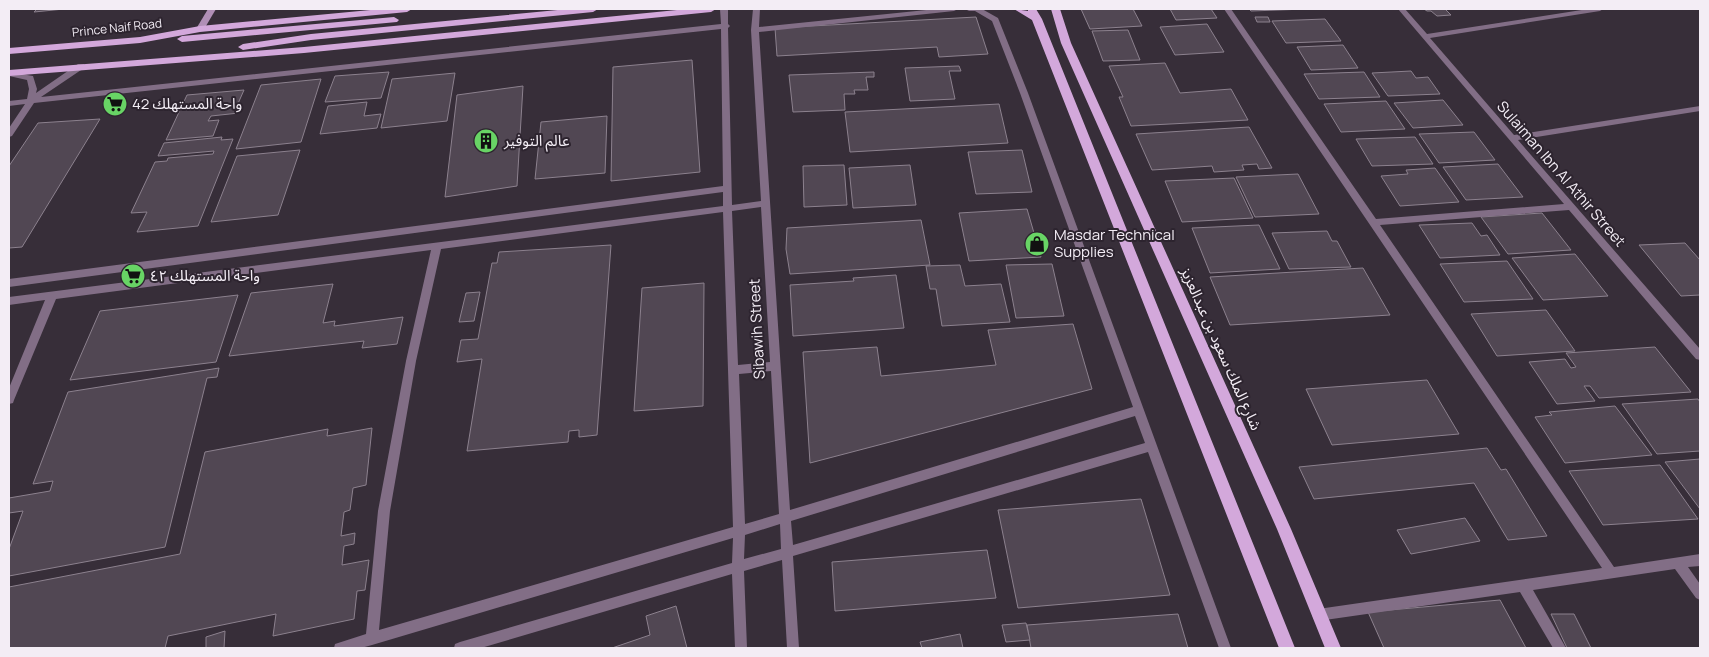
<svg xmlns="http://www.w3.org/2000/svg" width="1709" height="657" font-family="Manrope,'Noto Sans Arabic',sans-serif">
<style>
.building{fill:#514753;stroke:#8c818e}
.lines{fill:none;stroke-linecap:round;stroke-linejoin:round}
.street{fill:#826e86;fill-rule:evenodd}
.secondary{fill:#b08fb6;fill-rule:evenodd}
.primary{fill:#d3a8db;fill-rule:evenodd}
.labels{text-anchor:middle;stroke-width:4;stroke-linejoin:round;paint-order:stroke}
.far-street-label{font-size:12px;fill:#f3edf5;stroke:#2d242f}
.poi-label{font-size:15px;fill:#f3edf5;stroke:#2d242f;text-anchor:start}
.street-label{font-size:15px;fill:#f3edf5;stroke:#2d242f}
</style>
<rect width="100%" height="100%" fill="#372e39"/>
<g class="building">
<polygon points="37,9 64,9 34,12"/>
<polygon points="1081,9 1133,9 1142,26 1090,29"/>
<polygon points="1170,9 1211,9 1217,18 1176,20"/>
<polygon points="1249,9 1306,9 1251,11"/>
<polygon points="1424,9 1445,9 1451,15 1437,16 1431,11 1427,11"/>
<polygon points="976,17 988,54 939,57 937,47 777,56 775,28"/>
<polygon points="1255,17 1268,17 1270,22 1257,22"/>
<polygon points="1325,19 1341,41 1286,43 1272,21"/>
<polygon points="1207,24 1224,52 1175,55 1160,27"/>
<polygon points="1128,30 1140,60 1103,61 1092,31"/>
<polygon points="1343,45 1358,68 1311,70 1297,47"/>
<polygon points="692,60 700,172 611,181 613,67"/>
<polygon points="1165,63 1180,93 1231,89 1248,120 1131,126 1119,97 1123,97 1109,66"/>
<polygon points="959,66 961,71 949,71 955,99 910,101 905,68"/>
<polygon points="1411,71 1416,78 1428,77 1440,94 1388,96 1372,73"/>
<polygon points="389,72 381,98 325,102 335,76"/>
<polygon points="874,72 874,77 866,77 868,90 854,90 855,94 844,94 845,110 793,112 789,75"/>
<polygon points="1364,72 1380,97 1319,99 1304,74"/>
<polygon points="455,73 447,121 381,128 392,79"/>
<polygon points="321,79 301,142 236,149 261,85"/>
<polygon points="523,86 517,186 445,197 457,95"/>
<polygon points="244,90 236,108 241,107 239,113 211,116 208,121 219,120 213,136 166,140 187,95"/>
<polygon points="1443,100 1463,125 1413,128 1394,103"/>
<polygon points="1386,101 1405,129 1341,132 1324,104"/>
<polygon points="367,102 364,116 381,114 377,128 320,134 328,106"/>
<polygon points="999,104 1008,143 850,152 845,112"/>
<polygon points="607,116 605,173 535,179 541,122"/>
<polygon points="100,119 22,247 9,248 9,166 38,123"/>
<polygon points="1249,127 1272,168 1259,169 1257,164 1242,165 1244,170 1214,172 1212,166 1152,170 1136,134"/>
<polygon points="1474,132 1495,160 1439,163 1419,134"/>
<polygon points="222,137 221,140 233,139 198,226 137,232 147,212 131,213 155,162 167,161 168,158 213,154 214,151 158,156 164,143"/>
<polygon points="1415,137 1433,164 1372,166 1356,139"/>
<polygon points="300,150 278,215 211,222 237,156"/>
<polygon points="1022,150 1032,192 976,194 968,152"/>
<polygon points="1498,164 1523,197 1466,200 1443,167"/>
<polygon points="844,165 847,205 804,207 803,166"/>
<polygon points="910,165 916,205 853,208 849,168"/>
<polygon points="1435,168 1459,202 1400,206 1381,176 1408,174 1406,170"/>
<polygon points="1298,174 1319,214 1255,217 1236,177"/>
<polygon points="1234,178 1253,218 1182,222 1165,181"/>
<polygon points="1027,209 1041,257 969,261 959,213"/>
<polygon points="1542,213 1571,250 1508,254 1481,217"/>
<polygon points="921,220 930,265 790,274 786,249 787,228"/>
<polygon points="1472,223 1481,236 1487,235 1500,255 1440,258 1419,225"/>
<polygon points="1259,225 1280,269 1210,273 1192,228"/>
<polygon points="1327,231 1332,241 1337,241 1351,267 1289,269 1272,233"/>
<polygon points="1685,243 1700,260 1700,295 1681,296 1639,245"/>
<polygon points="611,245 597,435 579,437 579,430 569,431 568,442 467,451 482,359 457,362 461,340 478,339 492,263 497,263 499,252"/>
<polygon points="1575,254 1608,296 1543,300 1512,258"/>
<polygon points="1507,261 1533,299 1464,302 1440,264"/>
<polygon points="1052,264 1064,316 1016,318 1006,265"/>
<polygon points="960,265 965,286 1001,284 1010,322 942,326 936,289 930,289 926,266"/>
<polygon points="1363,268 1390,315 1230,325 1210,277"/>
<polygon points="896,275 904,328 793,336 790,285 854,281 853,278"/>
<polygon points="704,283 703,406 634,411 642,288"/>
<polygon points="333,284 323,323 335,321 334,326 403,317 397,344 362,348 364,341 229,356 251,293"/>
<polygon points="480,292 474,321 459,322 466,293"/>
<polygon points="238,295 216,362 70,380 100,311"/>
<polygon points="1546,310 1575,351 1497,356 1471,314"/>
<polygon points="1073,324 1092,389 810,463 803,352 877,347 881,376 996,365 988,330"/>
<polygon points="1655,347 1691,392 1599,398 1590,386 1584,386 1595,401 1557,404 1529,362 1565,359 1571,368 1576,367 1566,353"/>
<polygon points="219,368 217,377 207,378 165,547 9,576 9,549 23,511 9,513 9,498 50,491 53,481 33,484 68,392"/>
<polygon points="1427,380 1459,434 1332,445 1306,389"/>
<polygon points="1698,399 1700,402 1700,451 1657,454 1622,404"/>
<polygon points="1615,406 1652,455 1565,463 1535,417 1552,415 1549,412"/>
<polygon points="372,428 366,485 353,488 350,510 344,512 341,536 355,533 354,544 344,546 342,565 369,560 365,590 357,591 354,619 273,636 276,614 168,636 165,648 9,648 9,587 180,554 205,452 328,429 327,436"/>
<polygon points="1487,448 1501,470 1506,469 1547,536 1508,540 1474,483 1314,499 1299,467"/>
<polygon points="1700,459 1700,509 1665,462"/>
<polygon points="1660,465 1698,519 1603,525 1569,471"/>
<polygon points="1141,499 1170,595 1018,608 998,510"/>
<polygon points="1465,518 1480,541 1411,554 1397,530"/>
<polygon points="987,550 996,598 835,611 832,562"/>
<polygon points="1500,600 1526,648 1384,648 1368,612"/>
<polygon points="676,606 687,648 612,648 650,635 646,616"/>
<polygon points="1178,614 1188,648 1031,648 1027,625"/>
<polygon points="1551,614 1574,614 1591,648 1567,648"/>
<polygon points="1026,623 1030,640 1006,642 1002,625"/>
<polygon points="225,631 224,648 206,648 206,637"/>
<polygon points="960,634 963,648 922,648 920,642"/>
</g>
<g class="lines">
<g class="street">
<path d="M720,9H728V24L730,26L728,28L732,205L761,201L751,30L753,9H760L759,27L936,9H958L954,11L759,32L790,510L1133,407L1020,93L992,21L975,11H969L965,9H982L998,18L1028,93L1231,648H1219L1148,452L793,556L799,648H787L782,560L744,571L747,648H735L732,574L481,648H454L455,644L460,642L732,563L733,538L372,645L361,648H334L335,644L366,634L378,511L406,361L431,250L56,299L14,400L13,403L9,404V388L45,300L9,305V297L723,206V192L9,287V279L723,186L721,29L34,103L12,136L9,137V128L25,104L9,106V101L27,99L29,89L27,80L9,76V72L33,76L37,89L36,93L78,64H84V68L41,97L721,24ZM761,207L770,362L738,365L732,211ZM723,212L733,527L379,630L390,511L416,361L441,249ZM771,371L779,514L745,524L739,374ZM1135,416L1145,443L793,545L791,521ZM780,524L781,549L744,559L745,535Z"/>
<polygon points="1224,9 1231,9 1376,219 1564,204 1398,9 1405,9 1427,34 1588,9 1603,9 1600,11 1430,38 1514,135 1700,106 1700,111 1518,140 1700,349 1700,360 1696,359 1569,210 1380,225 1614,567 1700,554 1700,566 1688,567 1700,584 1700,600 1696,598 1675,569 1533,590 1566,648 1553,648 1520,592 1318,621 1314,619 1312,615 1314,611 1318,609 1602,568"/>
</g>
<polygon class="secondary" points="208,9 216,9 203,31 197,31 196,29"/>
<g class="primary">
<polygon points="381,9 412,9 407,12 200,32 140,43 9,54 9,48 140,37 200,26"/>
<polygon points="568,9 598,9 593,12 311,40 243,50 238,47 243,44 311,34"/>
<polygon points="687,9 716,9 711,12 304,53 9,76 9,70 304,47"/>
<polygon points="1014,9 1028,11 1028,9 1036,9 1042,19 1295,648 1279,648 1032,20"/>
<polygon points="1051,9 1060,9 1071,43 1291,529 1341,648 1325,648 1277,529 1061,43"/>
<polygon points="394,17 399,20 397,22 182,42 177,39 182,36"/>
</g>
</g>
<defs>
<symbol id="supermarket-disc" viewBox="-11 -11 22 22"><circle r="9.5" fill="#68d465" stroke="#2d242f"/><path d="M-6-5.5h2.5l.6 2H6L4.5 2H-2.5L-4.4-4H-6ZM-1.5 3.2a1.3 1.3 0 1 0 .1 0ZM3 3.2a1.3 1.3 0 1 0 .1 0Z" fill="#111"/></symbol>
<symbol id="building-disc" viewBox="-11 -11 22 22"><circle r="9.5" fill="#68d465" stroke="#2d242f"/><path d="M-4-6H4V6H1V3H-1V6H-4ZM-2.5-4.3h1.7v1.8h-1.7ZM.8-4.3h1.7v1.8H.8ZM-2.5-1h1.7V.8h-1.7ZM.8-1h1.7V.8H.8Z" fill="#111"/></symbol>
<symbol id="shop-disc" viewBox="-11 -11 22 22"><circle r="9.5" fill="#68d465" stroke="#2d242f"/><path d="M-5-2.5h2.3a2.7 3.5 0 0 1 5.4 0H5L5.5 6h-11ZM-1.5-2.5h3a1.5 2.3 0 0 0-3 0Z" fill="#111"/></symbol>
</defs>
<g fill-rule="evenodd">
<use href="#supermarket-disc" x="101" y="90" width="28" height="28"/>
<use href="#building-disc" x="472" y="127" width="28" height="28"/>
<use href="#shop-disc" x="1023" y="230" width="28" height="28"/>
<use href="#supermarket-disc" x="119" y="262" width="28" height="28"/>
</g>
<g class="labels">
<g class="far-street-label">
<text transform="translate(117 28) rotate(-6)" y="4">Prince Naif Road</text>
</g>
<g class="poi-label">
<text x="132" y="109">واحة المستهلك 42</text>
<text x="504" y="146">عالم التوفير</text>
<text x="1054" y="240">Masdar Technical<tspan x="1054" dy="17">Supplies</tspan></text>
<text x="150" y="281">واحة المستهلك ٤٢</text>
</g>
<g class="street-label">
<text transform="translate(1561 174) rotate(49)" y="5">Sulaiman Ibn Al Athir Street</text>
<text transform="translate(757 329) rotate(-93)" y="5">Sibawih Street</text>
<text transform="translate(1221 349) rotate(66)" y="5">شارع الملك سعود بن عبدالعزيز</text>
</g>
</g>
<rect width="1709" height="657" fill="none" stroke="#f3edf5" stroke-width="20"/>
</svg>
